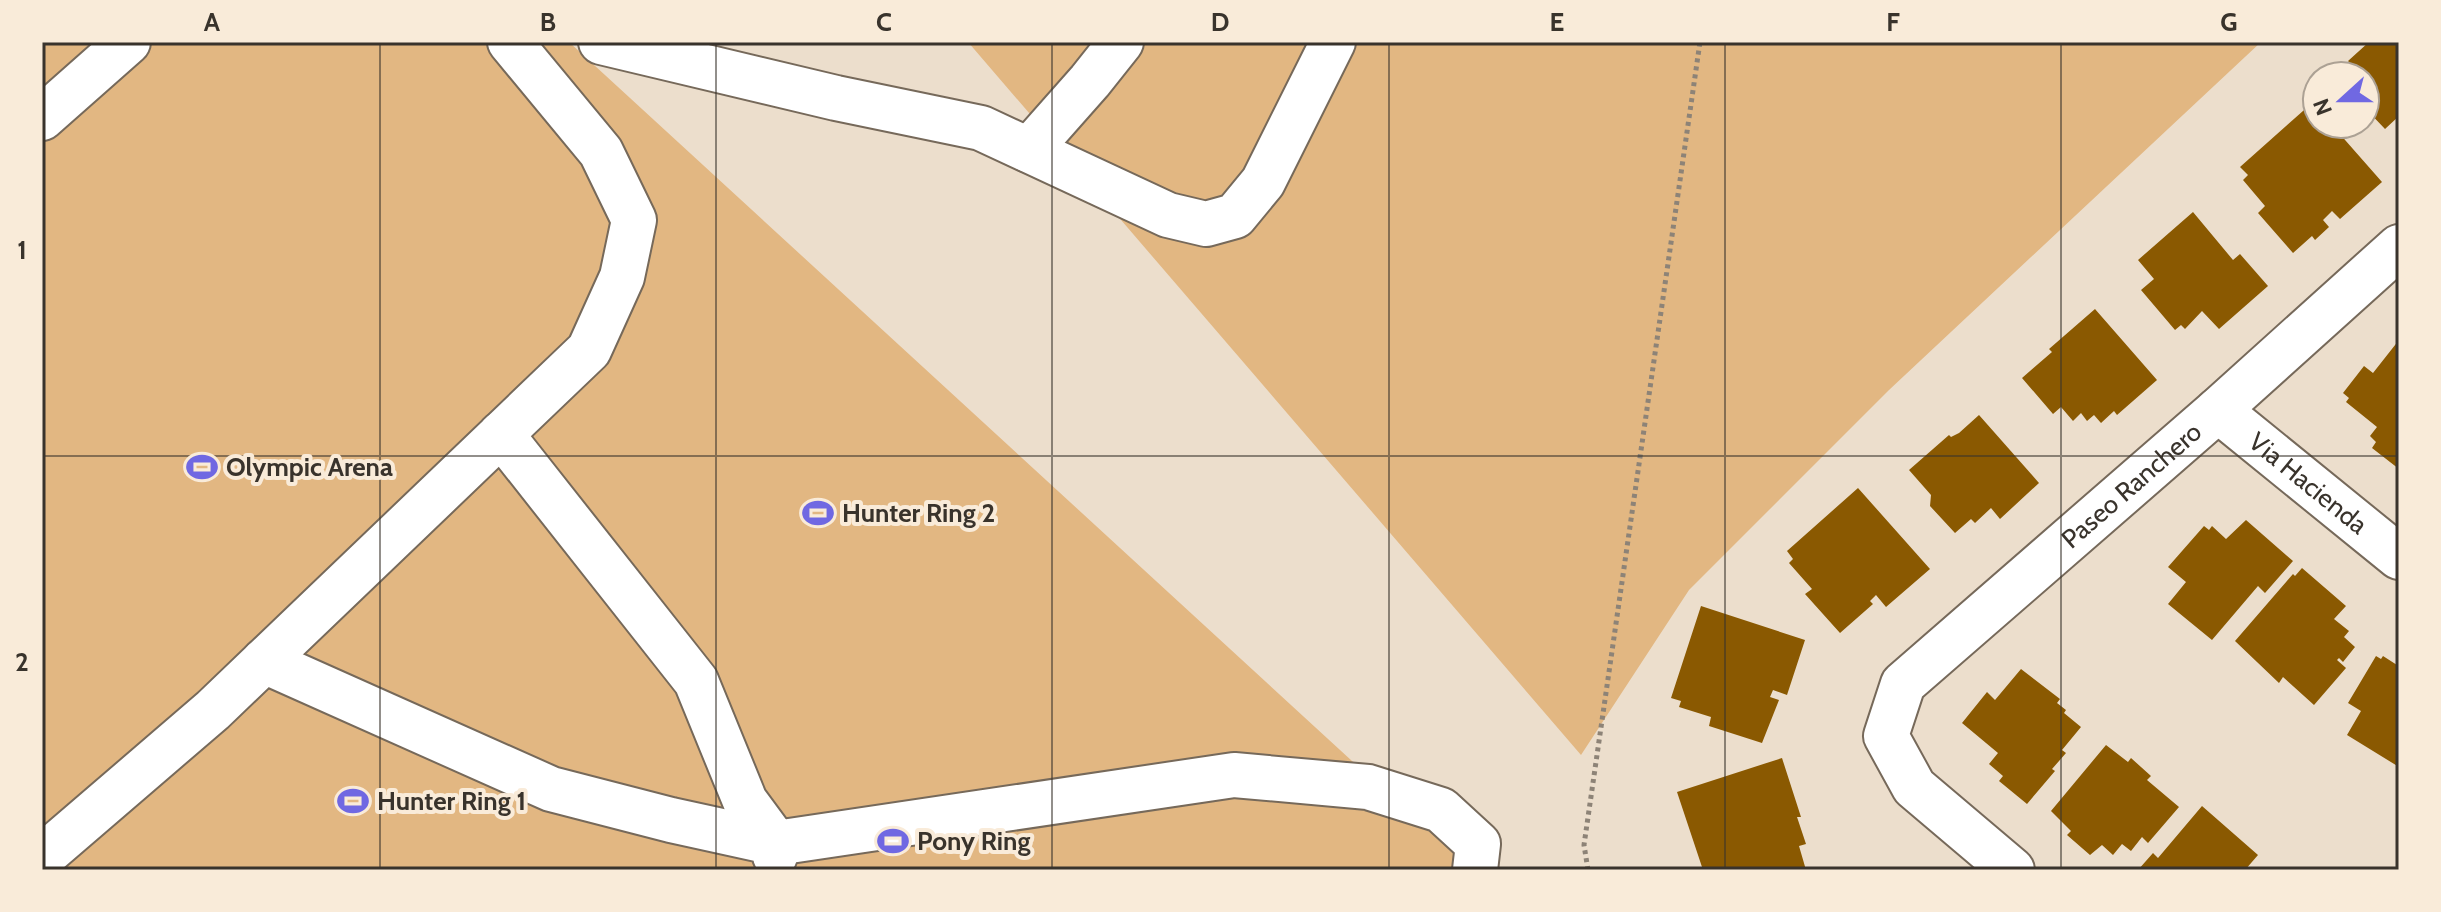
<svg xmlns="http://www.w3.org/2000/svg" width="2441" height="912" font-family="Cabin,sans-serif">
<style>
.green{fill:#e2b782}
.building{fill:#8a5901}
.lines{fill:none;stroke-linecap:round;stroke-linejoin:round}
.minor-casing{stroke:#76695a;stroke-width:48}
.path{stroke:#8d8377;stroke-width:5;stroke-dasharray:4 4;stroke-linecap:butt}
.minor{stroke:#fff;stroke-width:44}
.grid{fill:none;stroke:#39332c;stroke-width:2;stroke-opacity:0.55}
.labels{text-anchor:middle;stroke-width:8;stroke-linejoin:round;paint-order:stroke}
.poi-label{font-size:26px;font-weight:bold;fill:#39332c;stroke:#f9ebd9;text-anchor:start}
.street-label{font-size:26px;fill:#39332c;stroke:#f9ebd9}
.neatline{fill:none;stroke:#39332c;stroke-width:3}
.grid-label{font-size:26px;text-anchor:middle;font-weight:bold;fill:#39332c}
</style>
<rect width="100%" height="100%" fill="#ecdecc"/>
<g class="green">
<polygon points="42,42 569,42 1352,761 1491,870 42,870"/>
<polygon points="968,42 2261,42 1889,390 1689,590 1581,755"/>
</g>
<g class="building">
<polygon points="2369,42 2399,42 2399,116 2385,129 2365,108 2365,76 2361,76 2348,61"/>
<polygon points="2312,103 2317,109 2317,124 2331,124 2382,182 2340,219 2332,211 2323,220 2329,227 2315,240 2312,236 2293,253 2258,213 2265,206 2243,180 2248,175 2240,167"/>
<polygon points="2193,212 2233,260 2240,254 2268,286 2219,329 2202,311 2185,329 2181,325 2175,330 2141,290 2154,279 2138,260"/>
<polygon points="2095,309 2157,380 2117,415 2114,411 2101,423 2094,415 2087,421 2081,413 2073,421 2061,407 2053,414 2022,378 2052,352 2049,349"/>
<polygon points="2399,340 2399,469 2372,448 2376,442 2370,436 2377,427 2346,402 2349,398 2343,393 2364,366 2373,373"/>
<polygon points="1979,415 2039,483 2000,519 1991,508 1975,523 1971,519 1955,533 1930,506 1931,495 1909,470 1949,435 1951,437 1959,433"/>
<polygon points="1858,488 1930,569 1886,607 1876,595 1870,601 1873,604 1840,633 1805,594 1812,589 1789,563 1793,559 1787,551"/>
<polygon points="2246,520 2293,561 2265,593 2258,586 2212,640 2168,604 2186,582 2168,567 2204,526 2209,530 2212,526 2226,539"/>
<polygon points="2302,568 2346,606 2334,619 2349,631 2344,637 2355,647 2343,662 2339,658 2337,660 2346,668 2314,705 2283,677 2279,683 2235,641 2293,574 2295,576"/>
<polygon points="1701,606 1805,640 1787,695 1773,690 1770,697 1779,700 1762,743 1709,726 1711,717 1679,707 1681,701 1671,698"/>
<polygon points="2376,656 2381,659 2383,656 2397,665 2399,662 2399,767 2347,735 2361,711 2348,703"/>
<polygon points="2021,669 2060,699 2057,703 2066,710 2064,713 2081,727 2062,750 2066,753 2052,769 2055,771 2027,804 1999,781 2003,776 1989,764 1998,753 1962,723 1987,692 1995,700"/>
<polygon points="2106,745 2128,762 2131,758 2151,776 2147,780 2179,807 2148,843 2142,837 2131,851 2122,844 2113,855 2102,845 2090,855 2067,835 2071,831 2051,811"/>
<polygon points="1782,758 1801,817 1797,817 1806,844 1799,846 1806,870 1703,870 1677,792"/>
<polygon points="2202,806 2258,855 2245,870 2138,870 2153,853 2158,858"/>
</g>
<g class="lines">
<defs>
<g id="minor">
<polyline points="601,42 836,98 981,128 1168,215 1206,224 1235,216 1263,182 1333,42"/>
<polyline points="42,118 128,42"/>
<polyline points="1029,150 1090,81 1121,42"/>
<path id="s1" d="M2218,410L2399,557"/>
<polyline points="501,434 696,681 745,801 776,843 1234,775 1368,787 1441,810 1478,844 1475,870"/>
<polyline points="264,661 551,789 671,820 776,843 775,856"/>
<polyline points="42,857 213,710 589,350 622,277 634,220 601,152 510,42"/>
<path id="s2" d="M2012,870L1914,787L1886,736L1903,684L2218,410L2399,247"/>
</g>
</defs>
<use href="#minor" class="minor-casing"/>
<polyline class="path" points="1588,870 1584,845 1700,42"/>
<use href="#minor" class="minor"/>
</g>
<path class="grid" d="M380,42V870M716,42V870M1052,42V870M1389,42V870M1725,42V870M2061,42V870M42,456H2399"/>
<defs>
<symbol id="stadium-bare" viewBox="-9 -9 18 18"><path d="M0-5a6.5 5 0 1 0 0 10a6.5 5 0 1 0 0-10ZM-3.5-1.8h7v3.6h-7Z" fill="#7068e2" stroke="#f9ebd9" stroke-width="2.5" paint-order="stroke"/></symbol>
</defs>
<g fill-rule="evenodd">
<use href="#stadium-bare" x="180" y="445" width="44" height="44"/>
<use href="#stadium-bare" x="796" y="491" width="44" height="44"/>
<use href="#stadium-bare" x="331" y="779" width="44" height="44"/>
<use href="#stadium-bare" x="871" y="819" width="44" height="44"/>
</g>
<g class="labels">
<g class="poi-label">
<text x="226" y="476">Olympic Arena</text>
<text x="842" y="522">Hunter Ring 2</text>
<text x="377" y="810">Hunter Ring 1</text>
<text x="917" y="850">Pony Ring</text>
</g>
<g class="street-label">
<text dy="9" stroke="none"><textPath href="#s1" startOffset="116">Via Hacienda</textPath></text>
<text dy="9" stroke="none"><textPath href="#s2" startOffset="544">Paseo Ranchero</textPath></text>
</g>
</g>
<rect width="2441" height="912" fill="none" stroke="#f9ebd9" stroke-width="88"/>
<g transform="translate(2341 100) rotate(249)"><circle r="38" fill="#f9ebd9" stroke="#aca194" stroke-width="2"/>
<path d="M0-6L14 30L0 20L-14 30Z" fill="#7068e2"/>
<text y="-12" font-size="22" font-weight="bold" text-anchor="middle" fill="#39332c">N</text>
</g>
<rect x="44" y="44" width="2353" height="824" class="neatline"/>
<g class="grid-label">
<text x="212" y="31">A</text>
<text x="548" y="31">B</text>
<text x="884" y="31">C</text>
<text x="1220" y="31">D</text>
<text x="1557" y="31">E</text>
<text x="1893" y="31">F</text>
<text x="2229" y="31">G</text>
<text x="22" y="259">1</text>
<text x="22" y="671">2</text>
</g>
</svg>
